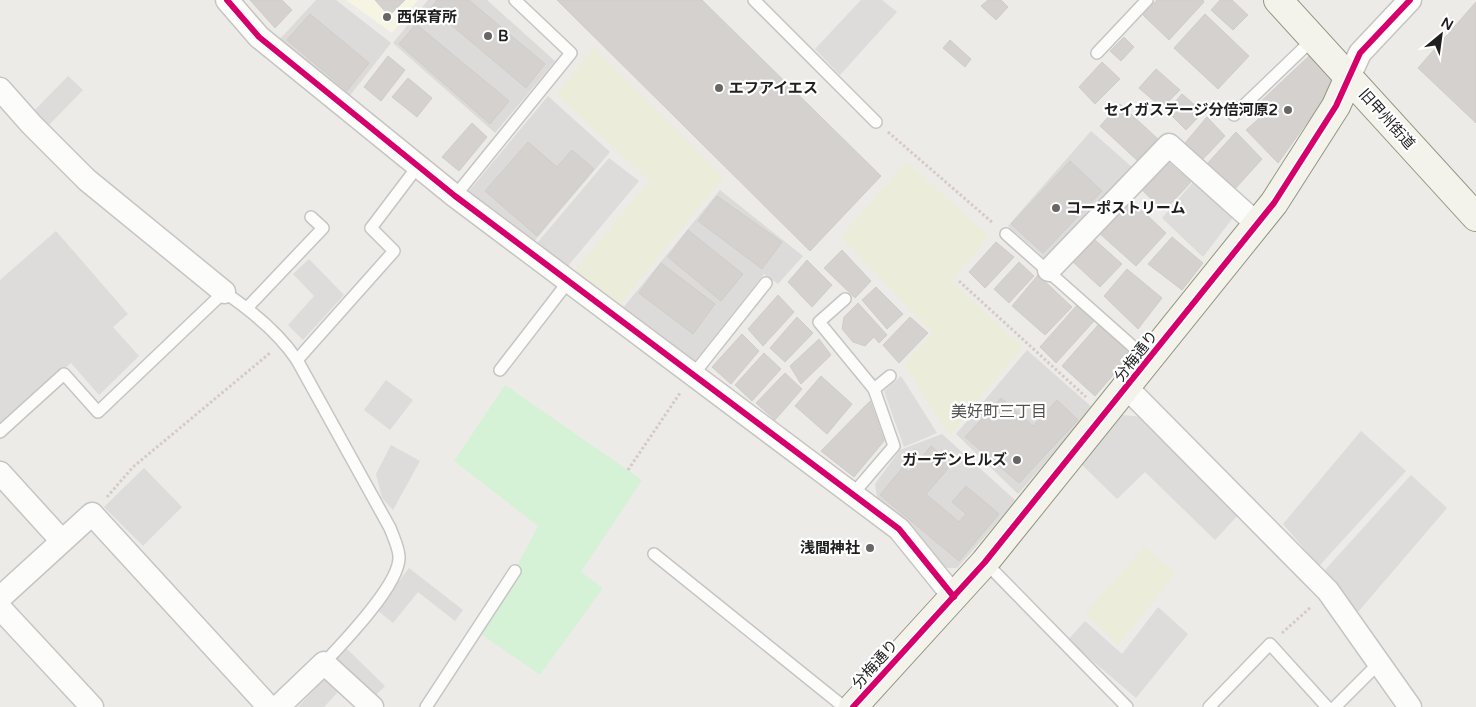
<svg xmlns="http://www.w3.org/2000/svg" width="1476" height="707" font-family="'Varela Round','Noto Sans JP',sans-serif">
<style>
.residential{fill:#dcdbd9}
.education{fill:#f6f5e3}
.farmland{fill:#ececdb}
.park{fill:#d6f2d6}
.parking{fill:#dddcdb}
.building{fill:#d4d1ce;stroke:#d0cdc9}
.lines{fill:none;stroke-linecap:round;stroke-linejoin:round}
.lane-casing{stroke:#c6c5c3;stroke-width:14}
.street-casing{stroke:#c6c5c3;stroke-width:25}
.secondary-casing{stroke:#949680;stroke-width:30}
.path{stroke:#d6c9c6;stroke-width:3;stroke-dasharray:2.5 2.5;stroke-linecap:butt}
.lane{stroke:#fcfcfb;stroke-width:11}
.street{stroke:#fcfcfb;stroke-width:22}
.secondary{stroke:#f3f3eb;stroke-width:28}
.cycleway-casing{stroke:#fff;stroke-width:9}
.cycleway{stroke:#d6006c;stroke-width:6}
.poi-dot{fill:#676665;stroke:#fff;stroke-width:2}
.labels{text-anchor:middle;stroke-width:4.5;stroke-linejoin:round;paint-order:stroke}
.poi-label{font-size:15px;font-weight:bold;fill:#1f1f1f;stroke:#fff;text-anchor:start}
.street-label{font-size:15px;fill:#1f1f1f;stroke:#fff}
.neighbourhood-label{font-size:16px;fill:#525252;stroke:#fff}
</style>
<rect width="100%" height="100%" fill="#edebe7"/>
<g class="residential">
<polygon points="316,0 336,0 391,43 348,98 279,40"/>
<polygon points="428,0 487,0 555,61 495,133 393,43"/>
<polygon points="548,96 610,152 533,243 469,191"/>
<polygon points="1091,131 1132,167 1048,261 1008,226"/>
<polygon points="720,190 803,256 778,284 764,274 692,365 622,309"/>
<polygon points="1027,350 1093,408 1018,494 956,434"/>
<polygon points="942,434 1016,501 957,568 944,568 878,505 875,484 900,450"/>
</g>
<polygon class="education" points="346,0 418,0 392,33"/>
<g class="farmland">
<polygon points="594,47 724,177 619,306 575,270 650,180 556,95"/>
<polygon points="906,161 989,236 952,281 1023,347 950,436 904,365 932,333 841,237"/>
<polygon points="1145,546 1175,574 1118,646 1085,613"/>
</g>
<polygon class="park" points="505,385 642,480 581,572 603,588 540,675 481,634 538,526 454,461"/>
<g class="parking">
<polygon points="861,0 882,0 897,12 840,75 815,49"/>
<polygon points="68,76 83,90 46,128 31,114"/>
<polygon points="609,158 639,181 567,267 537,243"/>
<polygon points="1195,180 1235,215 1203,257 1162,218"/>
<polygon points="56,231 128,314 113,327 139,356 99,395 71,363 0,425 0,280"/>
<polygon points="309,259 344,295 303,340 288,325 314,296 293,274"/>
<polygon points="901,376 937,433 904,447 884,391"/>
<polygon points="386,380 413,400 390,430 364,410"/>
<polygon points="1122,415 1143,417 1239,514 1215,540 1145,472 1117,499 1080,463"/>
<polygon points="1361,431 1406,471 1319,566 1283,524"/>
<polygon points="391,445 420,461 393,510 382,498 376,474"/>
<polygon points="144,468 182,507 143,546 104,507"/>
<polygon points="1411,475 1447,508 1358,612 1325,570"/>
<polygon points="409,568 463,610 455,621 418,592 393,623 377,610"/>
<polygon points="1158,607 1188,634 1136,698 1068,640 1085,621 1122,654"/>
<polygon points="345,647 385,686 373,698 333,657"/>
<polygon points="325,678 339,691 324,707 298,707"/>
</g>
<g class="building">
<polygon points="250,0 282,0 292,10 275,28"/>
<polygon points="375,0 405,0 389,16"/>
<polygon points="437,0 469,0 545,64 526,88 431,8"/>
<polygon points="557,0 702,0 881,176 810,251"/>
<polygon points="988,0 1001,0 1008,7 996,20 981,6"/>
<polygon points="1157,0 1203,0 1204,2 1169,40 1143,15"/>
<polygon points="1220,0 1232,0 1248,15 1233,30 1211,10"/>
<polygon points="1476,2 1476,123 1418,68"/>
<polygon points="310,14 369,63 347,91 287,40"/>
<polygon points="1205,14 1249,56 1218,89 1174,48"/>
<polygon points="416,24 509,101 490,124 399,44"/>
<polygon points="1124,37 1134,47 1121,61 1110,51"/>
<polygon points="950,40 971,59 965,67 943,48"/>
<polygon points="388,56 405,70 381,101 364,87"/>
<polygon points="1309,56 1335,83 1278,163 1246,130 1264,114 1256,106"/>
<polygon points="1102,62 1120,79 1095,104 1079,87"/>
<polygon points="1156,69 1180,90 1162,108 1139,88"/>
<polygon points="408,78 432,98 417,117 392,97"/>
<polygon points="1182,94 1203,112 1186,130 1167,111"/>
<polygon points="1120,104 1159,140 1140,163 1100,126"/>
<polygon points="1207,117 1225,136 1203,159 1185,143"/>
<polygon points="472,123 487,137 459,171 442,157"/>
<polygon points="1236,132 1262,159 1234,190 1206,165"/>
<polygon points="528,142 557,167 572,150 594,169 537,236 485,191"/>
<polygon points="1070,161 1102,191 1043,253 1011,224"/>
<polygon points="1168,162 1191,182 1164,211 1141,189"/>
<polygon points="717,196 782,242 762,269 698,221"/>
<polygon points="1131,200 1166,233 1136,266 1099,233"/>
<polygon points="688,230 743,274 721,301 668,257"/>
<polygon points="1172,237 1203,263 1182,290 1148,264"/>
<polygon points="1094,239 1122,264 1100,287 1072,261"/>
<polygon points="996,242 1014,257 985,288 969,272"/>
<polygon points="842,250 871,281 855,298 824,268"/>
<polygon points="807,260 832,285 812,307 788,282"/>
<polygon points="1019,262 1034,276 1009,303 994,289"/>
<polygon points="661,263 715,304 693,334 639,293"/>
<polygon points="1127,269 1162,298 1138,329 1104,296"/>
<polygon points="1038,275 1072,307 1045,335 1012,306"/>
<polygon points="876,287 903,314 887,329 862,300"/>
<polygon points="778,295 794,312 763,346 748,329"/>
<polygon points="858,303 887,335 879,343 874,337 865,346 853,342 842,329 844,317"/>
<polygon points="1078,304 1094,321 1056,363 1040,347"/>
<polygon points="797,317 813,333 785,362 770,348"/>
<polygon points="910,317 928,333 899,363 883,345"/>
<polygon points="1099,324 1132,353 1095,396 1062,366"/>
<polygon points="742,334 759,351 731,384 712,367"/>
<polygon points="819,339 831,355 801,384 790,366"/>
<polygon points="764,353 781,369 752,401 735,385"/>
<polygon points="785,373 802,389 775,420 756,403"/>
<polygon points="821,376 852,404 827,434 795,406"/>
<polygon points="1001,398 1033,426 1057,400 1078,420 1019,483 965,437"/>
<polygon points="870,401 884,441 854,477 821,451"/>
<polygon points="931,446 952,464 926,494 959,522 966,514 952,502 966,486 999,514 959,561 880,495 903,467 909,472"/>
</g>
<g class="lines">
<defs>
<g id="lane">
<polyline points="754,0 876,122"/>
<polyline points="1097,53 1147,0"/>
<polyline points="1234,115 1313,39"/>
<polyline points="455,196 571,53 515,0"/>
<polyline points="1006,234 1148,360"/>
<polyline points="845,299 819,322 874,389 894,446 852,495"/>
<polyline points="247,308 323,228 311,217"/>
<polyline points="297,360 394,251 371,228 418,166"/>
<polyline points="500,370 568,282"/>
<polyline points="692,376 766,283"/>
<polyline points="874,389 890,376"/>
<path d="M0,432L64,374L98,412L224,292C252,311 278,332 297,360L390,528C393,536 399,548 399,557C400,584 343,643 324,663"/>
<polyline points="654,554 844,707"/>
<polyline points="985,562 1127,707"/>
<polyline points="426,707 515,571"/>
<polyline points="1209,707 1270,644 1327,707"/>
<polyline points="1335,707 1378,664"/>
</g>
<g id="street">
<polyline points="227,0 259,37 455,196 899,529 954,597"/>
<polyline points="1349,77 1360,53 1410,0"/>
<polyline points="0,89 31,124 87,180 224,292"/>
<polyline points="1049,270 1169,145 1257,224"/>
<polyline points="1127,388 1328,591 1410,707"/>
<polyline points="0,473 62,541"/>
<polyline points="0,598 92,514 269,707"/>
<polyline points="0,608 92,707"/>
<polyline points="278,707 324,663 372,707"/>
</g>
<g id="secondary">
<polyline points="1278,0 1476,217"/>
<polyline points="853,707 985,562 1274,203 1336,106 1349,77"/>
</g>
</defs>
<use href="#lane" class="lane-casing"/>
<use href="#street" class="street-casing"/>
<use href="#secondary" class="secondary-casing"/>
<g class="path">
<polyline points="888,132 993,223"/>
<polyline points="959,281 1086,397"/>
<polyline points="628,470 680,393"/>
<polyline points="107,497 133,467 270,353"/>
<polyline points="1282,633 1311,607"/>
</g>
<use href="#lane" class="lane"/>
<use href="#street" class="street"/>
<use href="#secondary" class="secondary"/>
<defs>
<g id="cycleway">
<polyline points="227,0 259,37 455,196 899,529 954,597"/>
<polyline points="853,707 985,562 1274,203 1336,106 1360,53 1410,0"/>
</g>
</defs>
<use href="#cycleway" class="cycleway-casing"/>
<use href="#cycleway" class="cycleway"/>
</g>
<g class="poi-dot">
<circle cx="387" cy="17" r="5"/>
<circle cx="488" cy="36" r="5"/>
<circle cx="719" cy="88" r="5"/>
<circle cx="1288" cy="110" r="5"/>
<circle cx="1056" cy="208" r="5"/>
<circle cx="1017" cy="460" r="5"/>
<circle cx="870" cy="548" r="5"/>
</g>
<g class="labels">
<g class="poi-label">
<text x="397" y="22">西保育所</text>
<text x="498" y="41">B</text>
<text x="729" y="93">エフアイエス</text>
<text x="1278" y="115" text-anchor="end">セイガステージ分倍河原2</text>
<text x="1066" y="213">コーポストリーム</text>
<text x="1007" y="465" text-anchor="end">ガーデンヒルズ</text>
<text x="860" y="553" text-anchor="end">浅間神社</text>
</g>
<g class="street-label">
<text transform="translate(1387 119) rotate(48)" y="5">旧甲州街道</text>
<text transform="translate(1136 356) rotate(-52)" y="5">分梅通り</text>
<text transform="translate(875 664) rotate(-48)" y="5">分梅通り</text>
</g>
<g class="neighbourhood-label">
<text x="999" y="417">美好町三丁目</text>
</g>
</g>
<g transform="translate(1441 35) rotate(29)" stroke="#ffffff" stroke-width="4" paint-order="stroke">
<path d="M0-4L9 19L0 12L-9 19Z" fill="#1f1f1f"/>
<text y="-8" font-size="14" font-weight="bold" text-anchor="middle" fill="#1f1f1f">N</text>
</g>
</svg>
